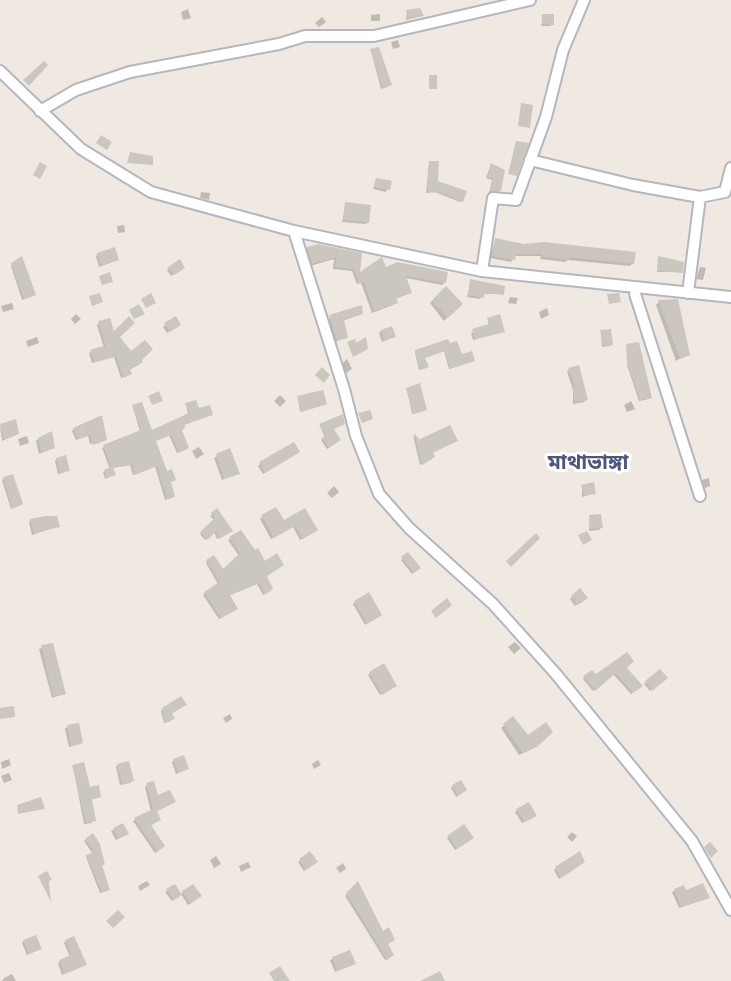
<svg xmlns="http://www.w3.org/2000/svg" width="731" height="981" font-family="'PT Sans Narrow','Noto Sans Bengali',sans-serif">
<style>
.shadow{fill:#0003}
.building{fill:#cbc7bf}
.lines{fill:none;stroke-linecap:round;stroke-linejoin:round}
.street-casing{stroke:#b4b7c1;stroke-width:14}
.street{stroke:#fff;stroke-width:10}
.labels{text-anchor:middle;stroke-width:6;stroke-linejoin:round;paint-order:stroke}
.district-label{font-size:21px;font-weight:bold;fill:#4d5680;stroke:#fff}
</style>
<rect width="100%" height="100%" fill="#efe9e1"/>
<g class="shadow">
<polygon points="188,9 191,18 183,20 181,12"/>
<polygon points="407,12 422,16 406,20"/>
<polygon points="380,14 380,21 371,21 371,15"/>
<polygon points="543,16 552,24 550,26 541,26"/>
<polygon points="322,17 326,22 319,27 315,23"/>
<polygon points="398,40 400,47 393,49 391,42"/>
<polygon points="371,51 391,85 389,86 381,89"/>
<polygon points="429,162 437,182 462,201 460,202 435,192 426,193"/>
<polygon points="491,164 499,190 497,193 489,193 492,180 486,178"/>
<polygon points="376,179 390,182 386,192 373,189"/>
<polygon points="201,192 210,193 209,200 200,198"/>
<polygon points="346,204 368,222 366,224 342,222"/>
<polygon points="124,225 125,232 118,233 117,226"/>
<polygon points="495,240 633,263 630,266 568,260 565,262 540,259 541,256 514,256 511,262 490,258"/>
<polygon points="308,248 361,254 358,275 385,269 445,282 442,285 406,278 410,293 395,299 393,305 372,313 361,283 357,284 352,271 333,269 334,259 310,266 305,251"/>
<polygon points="98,254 118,260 99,267 96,256"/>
<polygon points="659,258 681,272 657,272"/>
<polygon points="12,264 34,295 33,296 22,300 11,266"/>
<polygon points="700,267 706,268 703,280 696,279"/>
<polygon points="169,268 182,270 171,276 167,270"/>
<polygon points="471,281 503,294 483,294 480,299 467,297"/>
<polygon points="446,288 461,304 444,321 430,303"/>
<polygon points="510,297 518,298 516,304 508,303"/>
<polygon points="659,302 688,354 676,361 656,305"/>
<polygon points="12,303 14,309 3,312 1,306"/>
<polygon points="360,307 359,315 342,321 347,337 335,342 327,319"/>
<polygon points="547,308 549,315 541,319 539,312"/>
<polygon points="76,314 81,319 75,324 71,319"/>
<polygon points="488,319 503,332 473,340 471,333 488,326"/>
<polygon points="99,323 118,337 140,360 140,364 129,370 128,376 121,378 114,357 92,363 89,353 104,348 97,325"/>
<polygon points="165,325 177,327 167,333 163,327"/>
<polygon points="381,331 394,336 382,342 379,333"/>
<polygon points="601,332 612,344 610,346 602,347"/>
<polygon points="37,337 39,343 28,347 26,341"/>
<polygon points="447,341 461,356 473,361 449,369 444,351 423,358 426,368 419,370 415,352"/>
<polygon points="627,346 650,398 649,399 639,401 627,365"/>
<polygon points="347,359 352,369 345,374 342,364"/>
<polygon points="569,370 586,400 584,402 573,404 573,389 567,372"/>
<polygon points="407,389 424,411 412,414"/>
<polygon points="280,395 286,401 280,407 274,401"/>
<polygon points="298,398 324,405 300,412"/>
<polygon points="631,401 635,409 627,412 624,405"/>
<polygon points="186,404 211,415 183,425 180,430 186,449 177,453 169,435 155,441 170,482 172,498 165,500 155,466 133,475 130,465 112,468 114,475 105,479 103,472 110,469 102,448 140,432 133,407 151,432 188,415"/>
<polygon points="14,421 17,434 2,441 0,426"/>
<polygon points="320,426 332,430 337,441 327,449 321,440 325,437"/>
<polygon points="74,429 105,439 90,444 88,436 76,440 72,431"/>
<polygon points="413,435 419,441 456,441 432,453 432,459 420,465"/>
<polygon points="27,436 29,443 20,446 18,439"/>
<polygon points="38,439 53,448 39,454 36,441"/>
<polygon points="199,447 204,454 196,459 192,451"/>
<polygon points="229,450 239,473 222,480 214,458"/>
<polygon points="296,454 263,474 258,466 260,464"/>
<polygon points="57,459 68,470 66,472 58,474 55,461"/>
<polygon points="709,478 710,486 705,488 702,480"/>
<polygon points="4,479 20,505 11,509 2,480"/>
<polygon points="334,486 339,492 332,498 327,493"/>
<polygon points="582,486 595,493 582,497"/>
<polygon points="275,509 283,522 314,532 300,540 293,527 271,539 260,519"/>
<polygon points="217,510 230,532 217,539 214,532 205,540 200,534 214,520 210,516"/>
<polygon points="590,516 601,528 599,530 589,531"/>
<polygon points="31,520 59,526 32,535 29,522"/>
<polygon points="241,532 271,588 263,595 257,584 228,596 234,611 219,619 203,595 218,584 206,563 207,561 222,571 239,556 228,540"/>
<polygon points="408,554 419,568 412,574 401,560"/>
<polygon points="580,590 586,598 575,606 570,599"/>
<polygon points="355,602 378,617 365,625 353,604"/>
<polygon points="515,642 521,648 514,654 508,647"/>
<polygon points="52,644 64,694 52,698 39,649"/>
<polygon points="625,668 641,685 631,694 613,674 593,691 583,679 591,672 595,676"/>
<polygon points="659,671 666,678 650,691 644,684"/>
<polygon points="370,673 394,687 380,695 368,675"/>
<polygon points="183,706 171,714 171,721 164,723 161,711 163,709"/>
<polygon points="230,714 232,719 226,723 223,718"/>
<polygon points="513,718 528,738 551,732 532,749 519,755 501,728"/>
<polygon points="67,727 82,742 80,744 69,747 65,729"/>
<polygon points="9,759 11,765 2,769 1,762"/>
<polygon points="174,760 187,769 176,774 172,762"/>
<polygon points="318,760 321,765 314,769 312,764"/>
<polygon points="118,765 132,781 130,783 120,785 116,767"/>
<polygon points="73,766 89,788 100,797 90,800 92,823 84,824"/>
<polygon points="9,773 12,780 4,783 1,776"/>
<polygon points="147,785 157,797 174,802 156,812 160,820 149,826 162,848 155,853 133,821 151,812 145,787"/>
<polygon points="453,786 463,792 456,797 451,788"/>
<polygon points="517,810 533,818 522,823 515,812"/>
<polygon points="123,825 127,834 116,840 111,831"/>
<polygon points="572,832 577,836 572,842 567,837"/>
<polygon points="449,836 470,840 455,850 447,838"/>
<polygon points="86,840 104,864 101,867 107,891 100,893 86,857 93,854 84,841"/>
<polygon points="310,853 314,864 304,871 298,862"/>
<polygon points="216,856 221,864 214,868 210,860"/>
<polygon points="248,862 251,867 241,872 239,866"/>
<polygon points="343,863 346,869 340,873 336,868"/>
<polygon points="556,868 572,869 573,870 559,879 554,870"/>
<polygon points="147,881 150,885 140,891 138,886"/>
<polygon points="357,884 387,945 391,957 385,960 345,896"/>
<polygon points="193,886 198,898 188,905 181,894"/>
<polygon points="683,887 685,892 708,898 679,908 672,892"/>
<polygon points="167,891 178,897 172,901 165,892"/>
<polygon points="24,941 40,949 27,955 22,943"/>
<polygon points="66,941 86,965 62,975 58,963 70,957 64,943"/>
<polygon points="349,952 352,965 335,972 330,960"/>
<polygon points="12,974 16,981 2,981 4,978"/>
</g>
<g class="building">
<polygon points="420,8 424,16 408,18 406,10"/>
<polygon points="542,14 554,14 554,25 542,24"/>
<polygon points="379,47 392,85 383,88 370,49"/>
<polygon points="44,61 48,65 29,86 23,80"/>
<rect x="429" y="75" width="8" height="14"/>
<polygon points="521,103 533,105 530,128 518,126"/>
<polygon points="101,135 112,142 107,150 96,143"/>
<polygon points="516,141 529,143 517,176 508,174"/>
<polygon points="130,152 153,156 153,165 127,163"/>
<polygon points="429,161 439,161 438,181 467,191 463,202 436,191 436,193 427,191"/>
<polygon points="40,162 47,166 40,179 33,175"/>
<polygon points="491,163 505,170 501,191 490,191 493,178 487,177"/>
<polygon points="376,178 392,181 390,190 374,187"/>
<polygon points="345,202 371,205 369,223 343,220"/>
<polygon points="495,238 524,244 544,242 636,252 634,264 570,257 569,260 542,256 542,254 516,254 515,260 492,256"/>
<polygon points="318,244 362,253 360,272 382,257 386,267 397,262 448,272 446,283 406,276 412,293 396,298 398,303 374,311 364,282 359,283 354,269 335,267 336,257 312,264 307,247"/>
<polygon points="115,247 119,260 101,266 97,253"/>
<polygon points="22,256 36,295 24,299 11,263"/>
<polygon points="658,256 684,262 683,273 657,271"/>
<polygon points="180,259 185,268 174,275 168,267"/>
<polygon points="110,272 113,282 102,285 99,276"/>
<polygon points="470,279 505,286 504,295 484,293 484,298 468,295"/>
<polygon points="446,286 463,304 448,318 433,302 433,299"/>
<polygon points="100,293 103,302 92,306 89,296"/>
<polygon points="151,293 156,303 146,308 141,299"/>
<polygon points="619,293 621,302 609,304 607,294"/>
<polygon points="678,299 690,355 680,359 658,300"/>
<polygon points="139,304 145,314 134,319 129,310"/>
<polygon points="362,305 363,314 344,320 348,338 337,340 329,315"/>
<polygon points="500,314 505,332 475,339 472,329 489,324 487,318"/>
<polygon points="129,316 135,323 120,337 131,351 145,340 153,349 142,360 143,362 130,369 132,374 123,377 116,356 94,362 90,350 103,346 107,351 98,321 110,318 114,331"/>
<polygon points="176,316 181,325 170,332 164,323"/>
<polygon points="392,326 396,337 384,341 381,330"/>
<polygon points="611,329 613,345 603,346 600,330"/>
<polygon points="366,337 368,349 353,357 347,342 355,339 356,343"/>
<polygon points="448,339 450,343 457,341 462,354 472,351 475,361 450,369 445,351 425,358 429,367 420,370 415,350"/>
<polygon points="639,342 652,398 640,400 627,363 626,344"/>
<polygon points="579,365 588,400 575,402 572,387 575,387 568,368"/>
<polygon points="322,367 330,375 324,383 315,375"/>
<polygon points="420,383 427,410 413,414 406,388"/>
<polygon points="323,390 327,404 301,412 297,396"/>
<polygon points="159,391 163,401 152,405 148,396"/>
<polygon points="196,400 199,408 210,405 213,415 184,425 186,427 182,430 189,448 179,453 171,435 156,441 167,471 172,469 176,480 171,482 175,497 167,499 157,466 135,475 132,465 113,468 116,475 106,478 104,470 111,467 103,445 141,430 132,405 142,402 152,430 189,413 185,403"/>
<polygon points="370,410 373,419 362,423 358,413"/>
<polygon points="343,414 345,424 334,429 341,440 329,448 322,438 326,435 319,424"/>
<polygon points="102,415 107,440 93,445 90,435 78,439 73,428"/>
<polygon points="16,419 19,434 4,440 0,424"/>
<polygon points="450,425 458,441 433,452 435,457 422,465 414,433 421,441 420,439"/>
<polygon points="52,431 55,448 41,453 38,438"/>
<polygon points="294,442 300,452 265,473 259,462"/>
<polygon points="230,448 240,474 224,479 216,454"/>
<polygon points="66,455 70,471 60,473 56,458"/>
<polygon points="13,474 23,504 12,509 3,477"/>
<polygon points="594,482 596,494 584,496 581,485"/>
<polygon points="276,507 284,520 305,508 318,530 303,539 295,526 274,538 261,515"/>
<polygon points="217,508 233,531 219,539 216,532 207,540 200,532 215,518 211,513"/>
<polygon points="601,514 603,528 590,529 589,515"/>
<polygon points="45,516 57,516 60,527 34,533 30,519"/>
<polygon points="241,530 255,550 258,548 265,561 277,553 284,565 267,576 273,589 265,595 259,583 230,595 238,609 221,618 204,592 219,582 206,560 214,555 223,569 240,553 229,537"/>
<polygon points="587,531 592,540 583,545 578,535"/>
<polygon points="536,533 540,538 511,567 506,561"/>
<polygon points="408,552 421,568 414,573 401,557"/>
<polygon points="580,588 588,598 578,605 571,596"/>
<polygon points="369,592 382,615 367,624 354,601"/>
<polygon points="447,598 452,605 436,618 431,611"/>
<polygon points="53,643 66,694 53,697 41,645"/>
<polygon points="627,652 634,661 627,668 643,686 633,693 616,673 595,691 583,676 592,670 596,674"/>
<polygon points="384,663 397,686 382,695 369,672"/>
<polygon points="660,669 668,678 652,691 645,681"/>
<polygon points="181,696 187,705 172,713 175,719 165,722 162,708"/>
<polygon points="14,706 15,717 0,719 0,708"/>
<polygon points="513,716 528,735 546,722 553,732 537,747 523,753 503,724"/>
<polygon points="79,723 83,743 71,746 67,725"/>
<polygon points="184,755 189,769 178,773 173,759"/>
<polygon points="129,761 134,781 122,784 117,764"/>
<polygon points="84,762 90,787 99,785 101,797 92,799 96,821 86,823 72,765"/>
<polygon points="461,780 467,790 458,796 452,785"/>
<polygon points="154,781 158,795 170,790 176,802 157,811 161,820 151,825 165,846 157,852 134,818 153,809 146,783"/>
<polygon points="41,797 45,809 18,814 17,805"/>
<polygon points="529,802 537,816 525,822 516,809"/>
<polygon points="123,823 129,834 118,839 113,828"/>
<polygon points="464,824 474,838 457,849 448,835"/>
<polygon points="93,833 100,844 105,865 102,865 110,890 102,892 86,855 94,852 85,839"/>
<polygon points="710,842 718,851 711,858 704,847"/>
<polygon points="310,851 318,862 306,870 299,859"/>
<polygon points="580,851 585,862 561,878 555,867"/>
<polygon points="47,871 52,880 49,881 51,902 38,876"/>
<polygon points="358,881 383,931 389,927 395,940 388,944 394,955 387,960 346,893"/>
<polygon points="703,883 710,898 681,907 674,889 684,885 686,890"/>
<polygon points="175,884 182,895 174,900 166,889"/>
<polygon points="193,884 202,896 190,904 182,891"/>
<polygon points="118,910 125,917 113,928 106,921"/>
<polygon points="36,935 42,949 29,954 23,940"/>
<polygon points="74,936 87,965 64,974 59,960 71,955 65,940"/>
<polygon points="350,950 356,964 337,971 332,957"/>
<polygon points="280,966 290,981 274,981 269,973"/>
<polygon points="440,971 445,981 420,981"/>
</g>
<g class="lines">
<defs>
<g id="street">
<polyline points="0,71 81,149 151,192 294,231 482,271 731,297"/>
<polyline points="40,111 76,90 130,72 279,44 305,36 374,36 530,0"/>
<polyline points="530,160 633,185 700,197"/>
<polyline points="294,231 344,389 356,436 379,494 409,528 493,604 556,674 692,841 731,910"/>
<polyline points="482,271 493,198 516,200 546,117 563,50 584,0"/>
<polyline points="688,293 700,197 725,192 731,168"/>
<polyline points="635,294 700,496"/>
</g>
</defs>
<use href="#street" class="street-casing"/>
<use href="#street" class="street"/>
</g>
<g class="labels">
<g class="district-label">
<text x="588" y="469">মাথাভাঙ্গা</text>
</g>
</g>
</svg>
